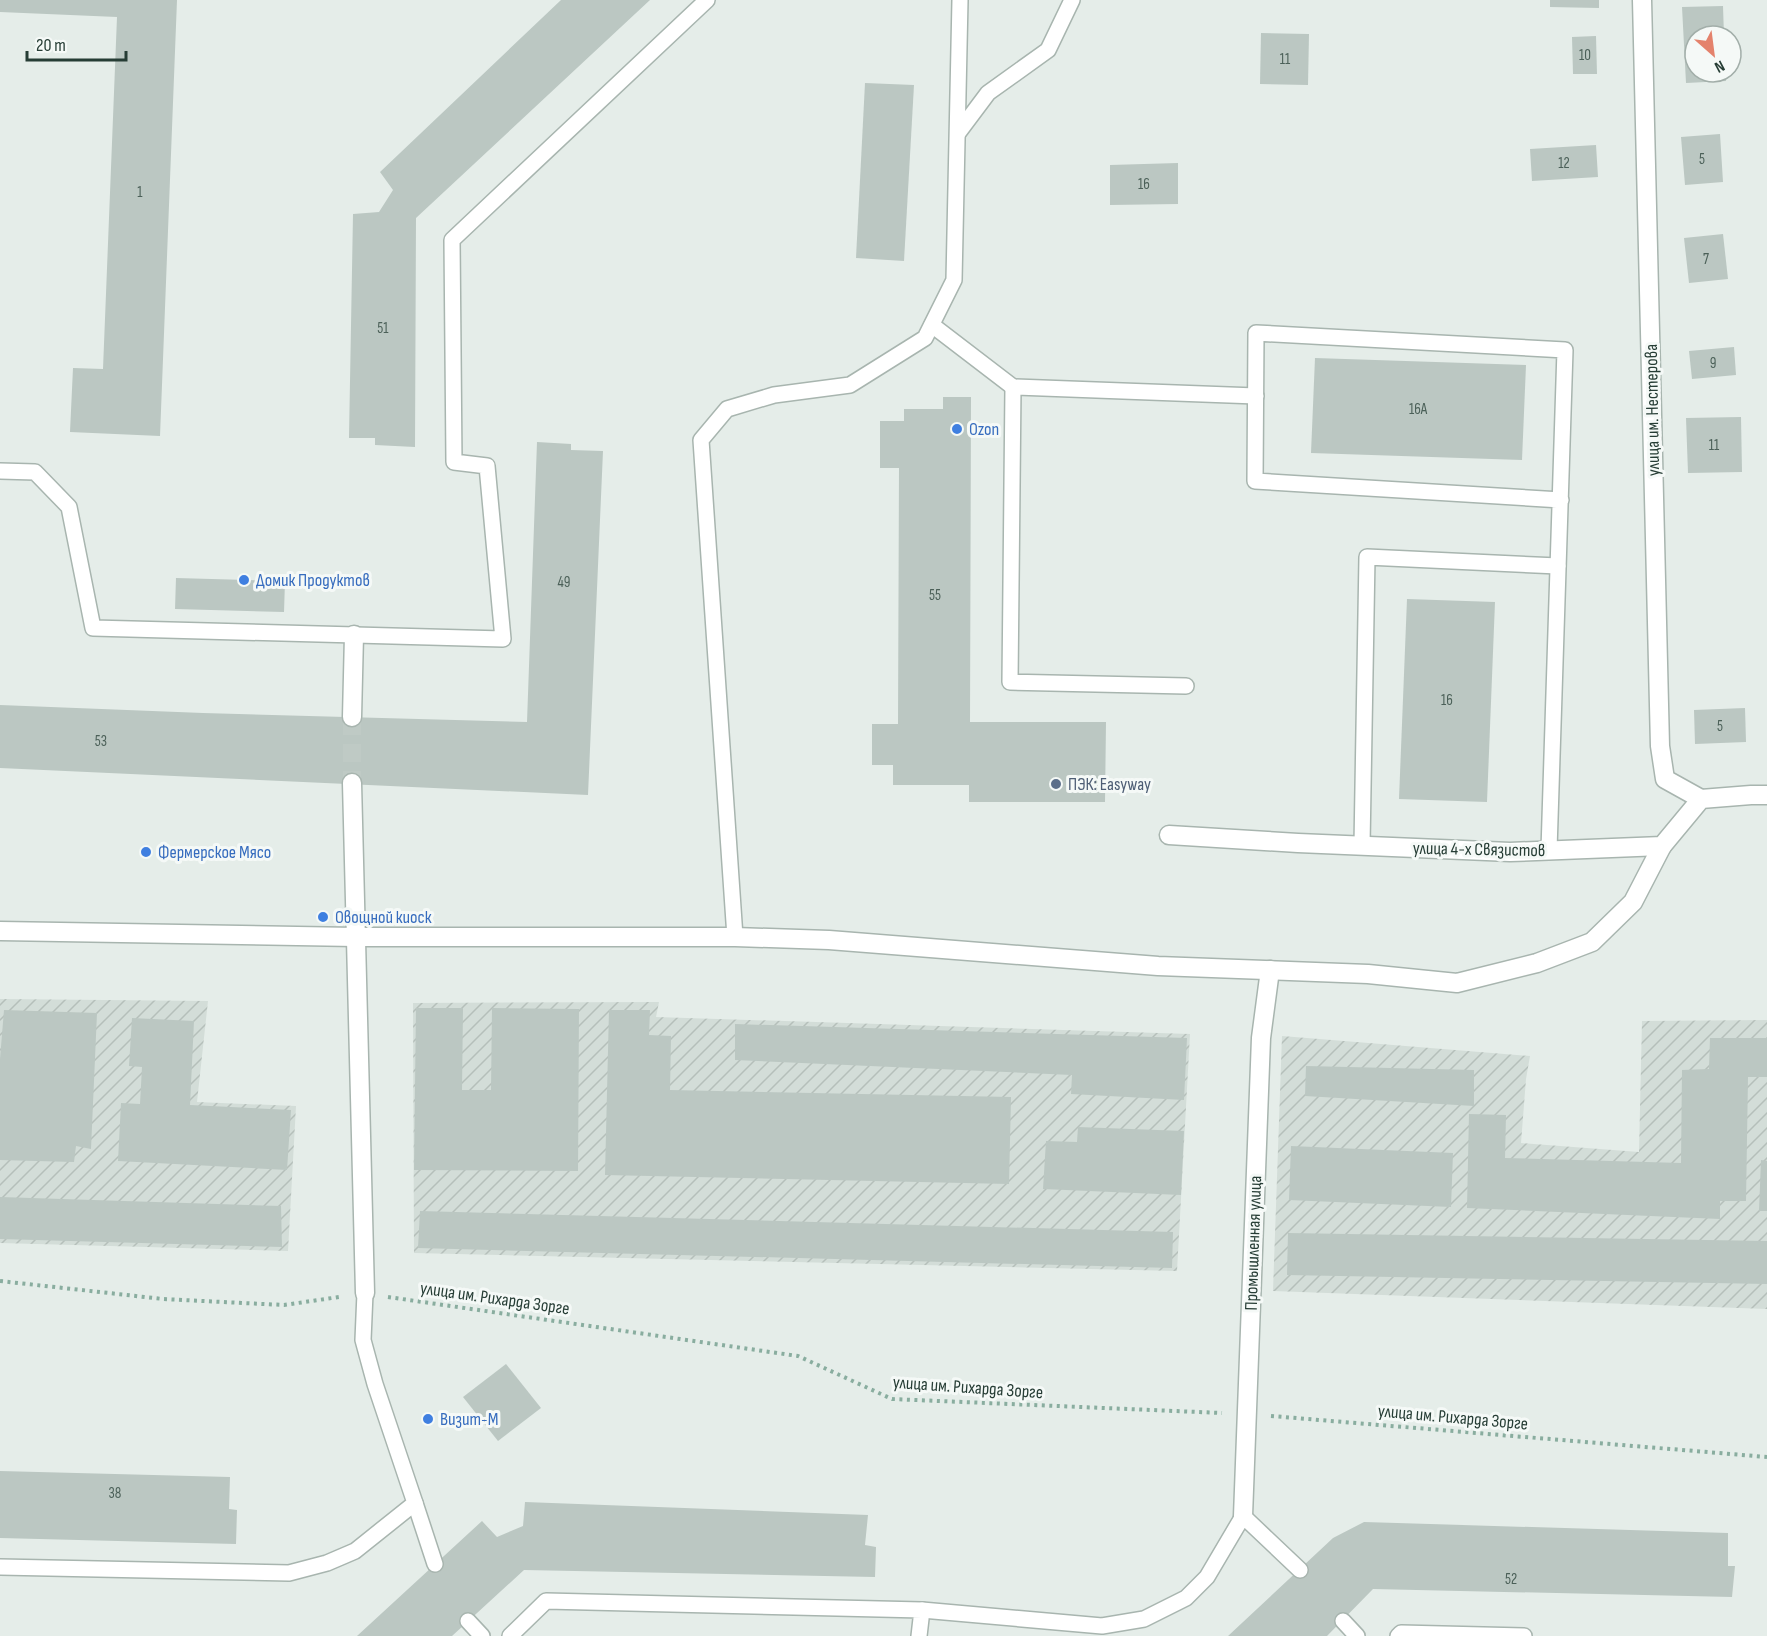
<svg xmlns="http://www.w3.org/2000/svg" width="1767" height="1636" font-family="'Sofia Sans Condensed',sans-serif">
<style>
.industrial{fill:url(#industrial-furrows)}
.building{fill:#bbc7c2}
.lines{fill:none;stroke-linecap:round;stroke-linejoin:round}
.street-tunnel{stroke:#bfcac5;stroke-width:18;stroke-dasharray:18 9;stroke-linecap:butt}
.lane-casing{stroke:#a8b5af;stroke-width:18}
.street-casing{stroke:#a8b5af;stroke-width:21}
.path{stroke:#89ad9f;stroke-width:4;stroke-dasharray:3 4.5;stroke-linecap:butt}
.lane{stroke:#fff;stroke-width:15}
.street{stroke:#fff;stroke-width:18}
.shop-dot{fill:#3f7fe0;stroke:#f5f9f7;stroke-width:2}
.service-dot{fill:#5c6f8a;stroke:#f5f9f7;stroke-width:2}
.labels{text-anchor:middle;stroke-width:6;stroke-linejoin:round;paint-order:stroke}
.number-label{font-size:15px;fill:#4b6058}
.street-label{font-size:18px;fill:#263d35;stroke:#f5f9f7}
.shop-label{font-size:18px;fill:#366cbe;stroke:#f5f9f7;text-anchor:start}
.service-label{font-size:18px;fill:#4e5e75;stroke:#f5f9f7;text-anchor:start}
</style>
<defs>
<pattern id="industrial-furrows" width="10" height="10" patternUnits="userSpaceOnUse" patternTransform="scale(1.5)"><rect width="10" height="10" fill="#d3ddd8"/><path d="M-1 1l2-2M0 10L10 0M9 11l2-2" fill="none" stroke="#b5bfba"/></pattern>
</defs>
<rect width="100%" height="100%" fill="#e5ede9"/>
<g class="industrial">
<polygon points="0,999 208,1001 197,1102 296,1106 288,1251 0,1243"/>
<polygon points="659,1002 656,1017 1190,1034 1177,1271 414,1253 413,1003"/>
<polygon points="1767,1020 1767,1309 1273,1291 1282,1036 1530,1056 1526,1079 1521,1143 1639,1152 1642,1021"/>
</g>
<g class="building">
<polygon points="0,0 177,0 160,436 70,432 73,368 103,369 117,17 0,12"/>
<polygon points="561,0 650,0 416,218 415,447 375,445 375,438 349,438 353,214 379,212 393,190 380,172"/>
<polygon points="1550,0 1599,0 1599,8 1550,7"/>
<polygon points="1723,6 1724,36 1695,36 1695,72 1725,72 1726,81 1686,83 1682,7"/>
<polygon points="1261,33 1309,34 1308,85 1260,84"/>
<polygon points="1596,36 1597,74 1573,74 1572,37"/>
<polygon points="865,83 914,85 904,261 856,258"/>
<polygon points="1720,134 1723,182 1685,185 1681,137"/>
<polygon points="1596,145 1598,177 1532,181 1530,149"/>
<polygon points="1178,163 1178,204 1110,205 1110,165"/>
<polygon points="1723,234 1728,279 1689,283 1684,238"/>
<polygon points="1734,347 1736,375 1692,379 1689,351"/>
<polygon points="1315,358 1526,365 1522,460 1311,453"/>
<polygon points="943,397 971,397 970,722 1106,722 1105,802 969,802 969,785 893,785 893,765 872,765 872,724 898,724 899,468 880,468 880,421 904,421 904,409 943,409"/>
<polygon points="1741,417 1742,472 1688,473 1686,418"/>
<polygon points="537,442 571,444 571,450 603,451 588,795 0,768 0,705 203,713 527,722"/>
<polygon points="176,578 285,581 284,612 175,609"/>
<polygon points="1407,599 1495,602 1487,802 1399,799"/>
<polygon points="1745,708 1746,742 1695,744 1694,710"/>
<polygon points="416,1008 463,1008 462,1090 491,1090 492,1008 579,1009 578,1171 414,1170"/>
<polygon points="4,1010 97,1013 91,1149 76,1146 74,1162 0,1160 0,1059"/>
<polygon points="609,1010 650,1010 649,1035 671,1036 670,1090 1011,1097 1009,1184 605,1175"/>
<polygon points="132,1018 194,1021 190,1105 291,1110 287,1170 118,1161 121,1103 140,1104 142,1067 129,1066"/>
<polygon points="735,1024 1187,1038 1184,1100 1071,1094 1072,1075 735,1060"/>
<polygon points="1710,1038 1767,1038 1767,1077 1748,1077 1746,1201 1720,1201 1720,1219 1467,1208 1469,1114 1506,1115 1505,1158 1681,1163 1682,1070 1709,1069"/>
<polygon points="1306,1066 1474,1070 1474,1106 1305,1096"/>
<polygon points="1078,1127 1184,1131 1181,1195 1043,1189 1046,1141 1077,1142"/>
<polygon points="1291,1146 1453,1153 1451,1207 1289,1200"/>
<polygon points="1761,1160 1767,1161 1767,1211 1759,1211"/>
<polygon points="0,1197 281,1206 282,1247 0,1239"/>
<polygon points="420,1211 1173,1232 1172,1268 418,1248"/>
<polygon points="1288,1233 1767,1241 1767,1284 1287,1275"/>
<polygon points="506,1364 541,1408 498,1441 463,1397"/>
<polygon points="0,1471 230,1477 229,1509 237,1510 236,1544 0,1538"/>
<polygon points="525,1502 868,1515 865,1545 876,1547 875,1577 524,1570 452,1636 357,1636 482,1521 497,1537 523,1526"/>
<polygon points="1364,1522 1728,1533 1728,1566 1735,1566 1732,1597 1373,1589 1327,1636 1228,1636 1333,1538"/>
</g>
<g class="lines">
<polyline class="street-tunnel" points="352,717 352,783"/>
<defs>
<g id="lane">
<polyline points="958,133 988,93 1048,50 1072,0"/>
<polyline points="932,325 1013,387"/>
<polyline points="0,471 35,472 69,507 93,628 503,639 487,466 454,462 452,240 707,0"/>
<polyline points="1186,686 1010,682 1013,387 1256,396"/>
<polyline points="1362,845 1367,557 1558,566"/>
<polyline points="1549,850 1565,350 1256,333 1255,481 1561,500"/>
<polyline points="735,937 701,440 727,409 774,395 850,385 925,338 954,280 960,0"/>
<polyline points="415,1503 435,1564"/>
<polyline points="0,1567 289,1573 327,1563 355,1551 415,1503 375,1384 363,1340 365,1293"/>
<polyline points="922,1610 1102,1626 1144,1619 1186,1598 1207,1577 1243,1516 1300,1570"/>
<polyline points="468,1621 482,1636"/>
<polyline points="1343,1621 1357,1636"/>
<polyline points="510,1636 546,1601 922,1610 919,1636"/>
<polyline points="1398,1636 1401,1633 1524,1636"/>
</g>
<g id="street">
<polyline points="1642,0 1660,746 1665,779 1701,799"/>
<polyline points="352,717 354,635"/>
<polyline points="352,783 365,1293"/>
<polyline points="1169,835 1298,843 1510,852 1662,846 1701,799 1751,795 1767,795"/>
<polyline points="0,931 355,937 735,937 829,940 1158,966 1368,974 1457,983 1537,963 1592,942 1633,902 1662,846"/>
<polyline points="1243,1516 1261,1038 1270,970"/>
</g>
</defs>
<use href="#lane" class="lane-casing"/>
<use href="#street" class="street-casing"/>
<g class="path">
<polyline points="0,1281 163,1299 284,1305 339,1297"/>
<polyline points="388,1297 798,1356 892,1399 1222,1413"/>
<polyline points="1271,1416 1767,1457"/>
</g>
<use href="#lane" class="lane"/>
<use href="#street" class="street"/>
</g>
<g class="shop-dot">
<circle cx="957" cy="429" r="6"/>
<circle cx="244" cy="580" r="6"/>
<circle cx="146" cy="852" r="6"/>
<circle cx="323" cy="917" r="6"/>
<circle cx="428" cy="1419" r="6"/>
</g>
<circle class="service-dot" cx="1056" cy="784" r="6"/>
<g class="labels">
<g class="number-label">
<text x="1585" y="60">10</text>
<text x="1285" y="64">11</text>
<text x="1702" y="164">5</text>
<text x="1564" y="168">12</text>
<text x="1144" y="189">16</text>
<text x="140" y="197">1</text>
<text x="1706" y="264">7</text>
<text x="383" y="333">51</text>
<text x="1713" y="368">9</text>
<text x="1418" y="414">16А</text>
<text x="1714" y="450">11</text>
<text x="564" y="587">49</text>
<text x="935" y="600">55</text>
<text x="1447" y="705">16</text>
<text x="1720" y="731">5</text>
<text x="101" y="746">53</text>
<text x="115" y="1498">38</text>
<text x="1511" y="1584">52</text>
</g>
<g class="street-label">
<text transform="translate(1652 410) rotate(-91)" y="6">улица им. Нестерова</text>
<text transform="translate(1479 849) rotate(1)" y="6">улица 4-х Связистов</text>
<text transform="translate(1253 1243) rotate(-88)" y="6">Промышленная улица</text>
<text transform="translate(495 1298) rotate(8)" y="6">улица им. Рихарда Зорге</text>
<text transform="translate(968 1387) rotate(4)" y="6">улица им. Рихарда Зорге</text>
<text transform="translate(1453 1417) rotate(5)" y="6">улица им. Рихарда Зорге</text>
</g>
<g class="shop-label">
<text x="969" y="435">Ozon</text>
<text x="256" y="586">Домик Продуктов</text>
<text x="158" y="858">Фермерское Мясо</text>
<text x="335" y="923">Овощной киоск</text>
<text x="440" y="1425">Визит-М</text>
</g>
<g class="service-label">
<text x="1068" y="790">ПЭК: Easyway</text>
</g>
</g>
<g transform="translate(1713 54) rotate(152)"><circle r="28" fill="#f5f9f7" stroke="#a2aea9" stroke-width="1.5"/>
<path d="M0-4.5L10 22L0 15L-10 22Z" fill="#e4826c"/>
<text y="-9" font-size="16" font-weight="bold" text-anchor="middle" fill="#263d35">N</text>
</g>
<path d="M27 51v9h99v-9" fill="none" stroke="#263d35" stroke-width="3"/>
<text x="36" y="51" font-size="18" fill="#263d35" stroke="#f5f9f7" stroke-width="4.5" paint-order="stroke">20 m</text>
</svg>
